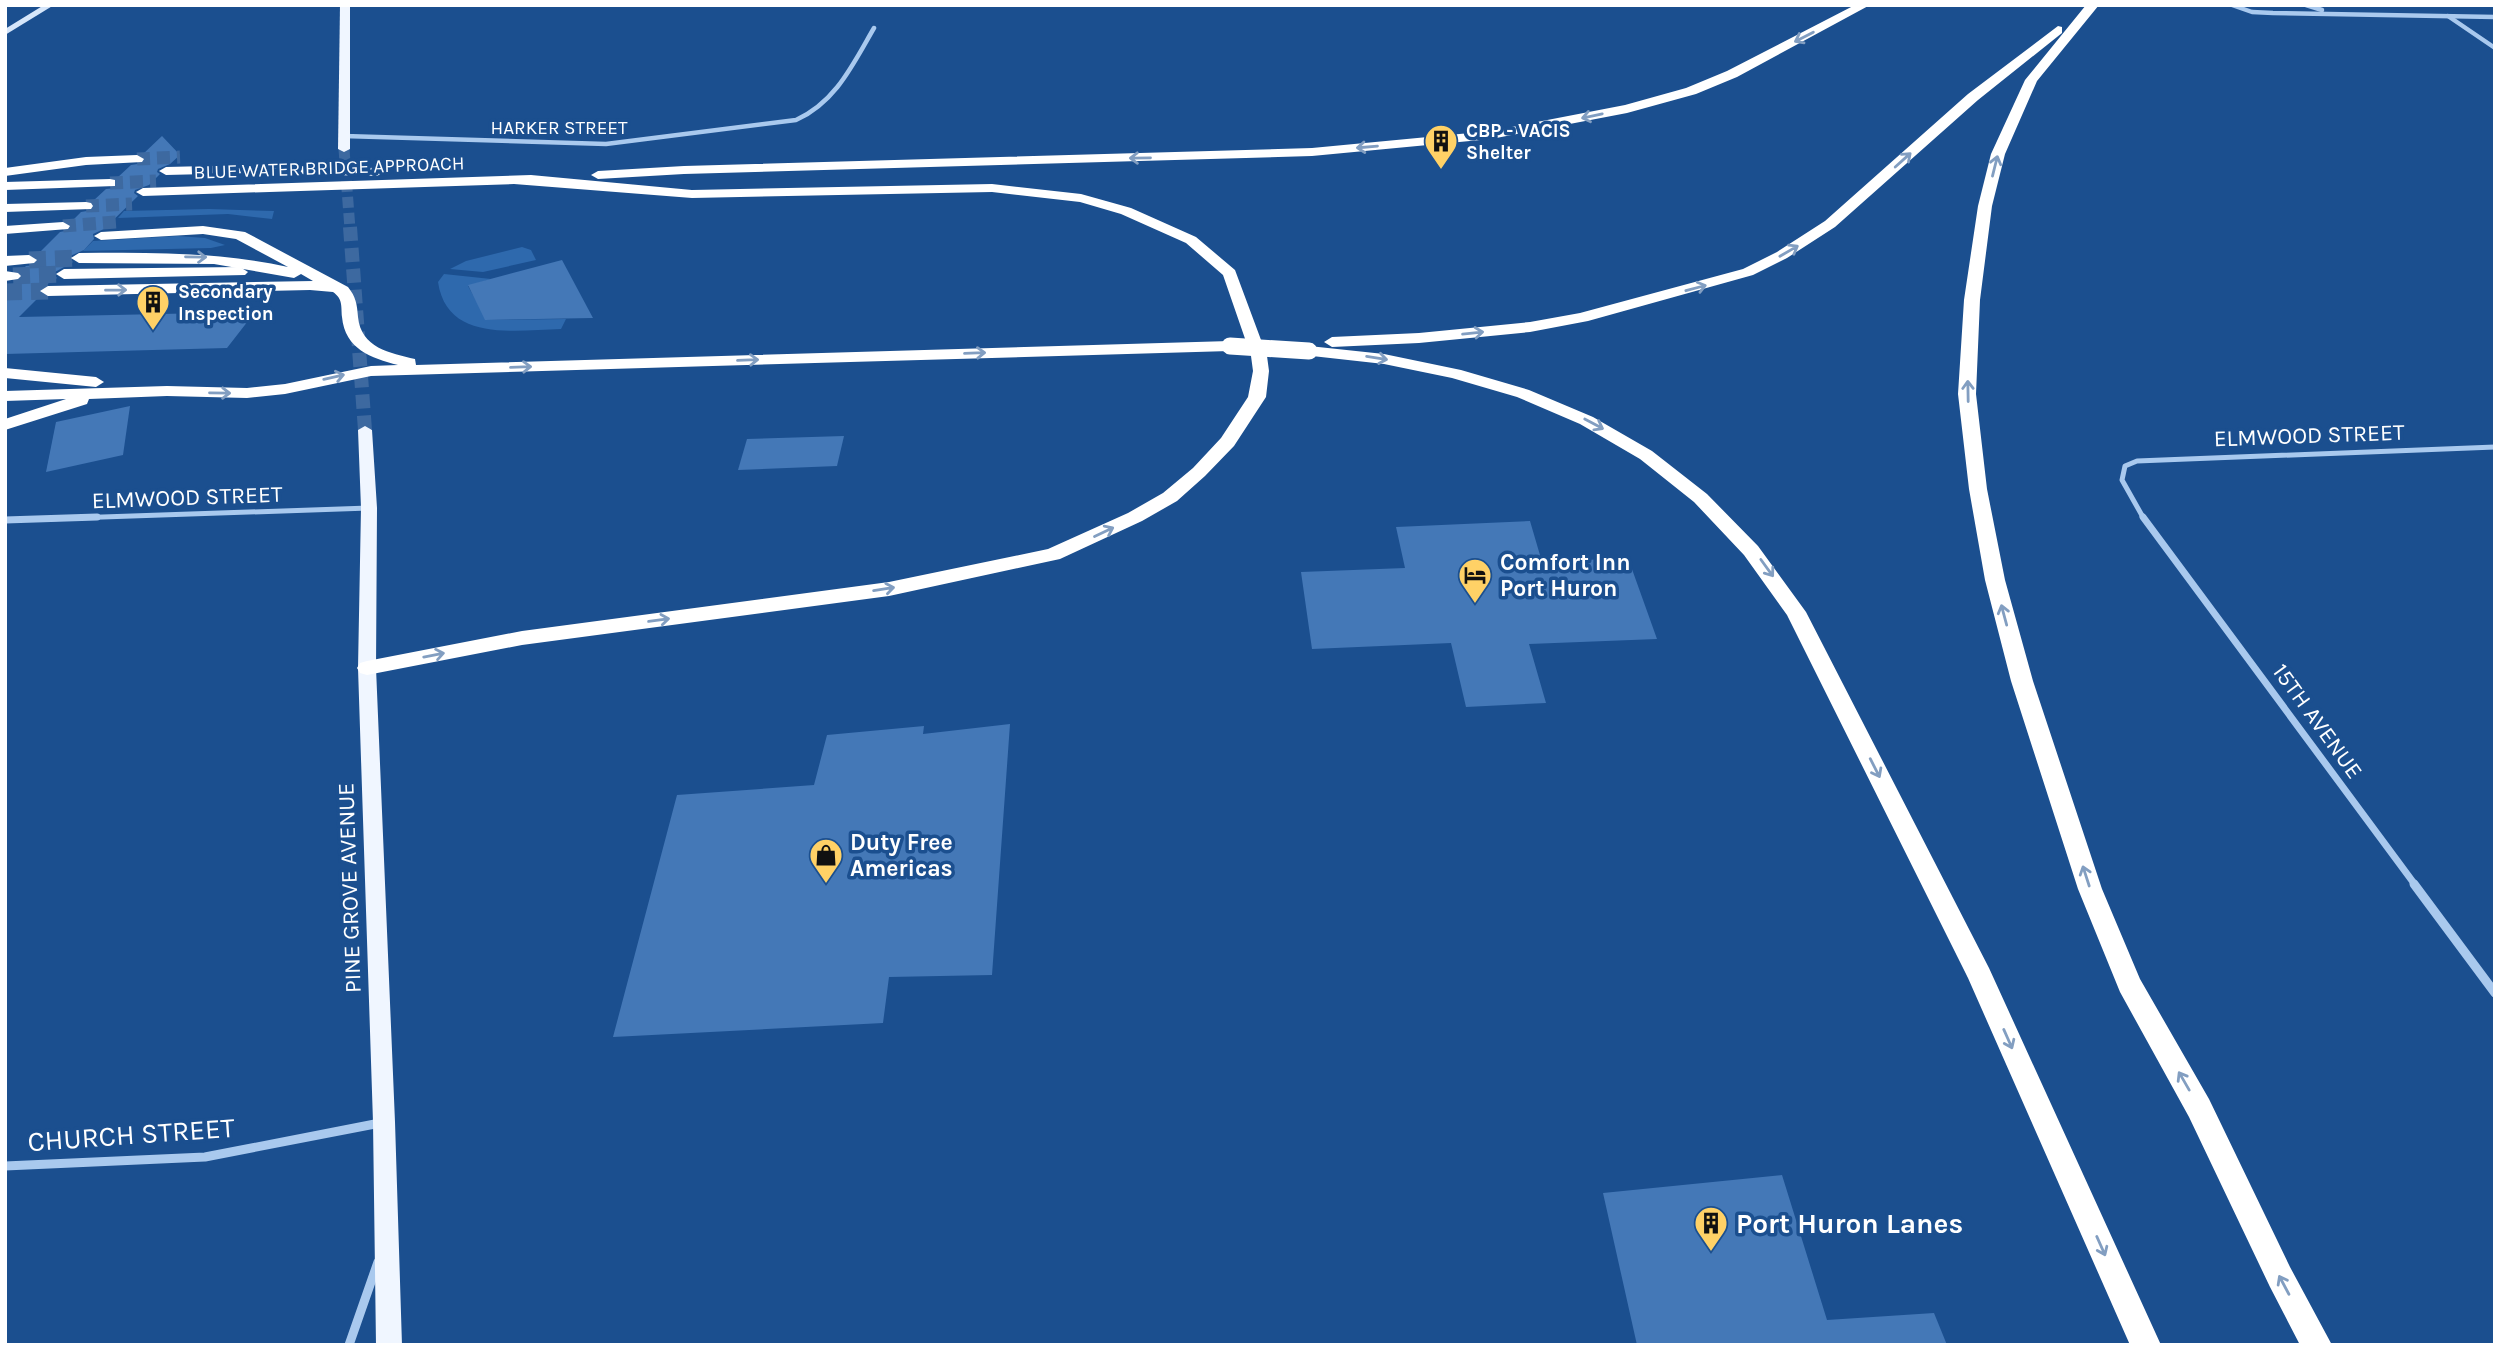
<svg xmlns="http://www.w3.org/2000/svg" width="2500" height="1350" font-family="Karla,sans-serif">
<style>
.green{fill:#2e69ad}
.building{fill:#4478b7}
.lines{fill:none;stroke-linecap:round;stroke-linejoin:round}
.primary-tunnel-far1{stroke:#3d69a0;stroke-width:11;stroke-dasharray:11 5;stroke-linecap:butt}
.primary-tunnel{stroke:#3d69a0;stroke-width:14;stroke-dasharray:14 7;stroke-linecap:butt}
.highway-tunnel-far1{stroke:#3d69a0;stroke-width:13;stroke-dasharray:13 7;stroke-linecap:butt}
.highway-tunnel{stroke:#3d69a0;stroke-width:17;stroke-dasharray:17 9;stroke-linecap:butt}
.street-far3{stroke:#a9c9ee;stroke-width:4.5}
.street-far2{stroke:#a9c9ee;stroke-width:5}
.street-far1{stroke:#a9c9ee;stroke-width:7}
.street{stroke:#a9c9ee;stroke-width:9}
.secondary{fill:#d6e6fa;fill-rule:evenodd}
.primary{fill:#f0f6ff;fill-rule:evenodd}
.highway{fill:#fff;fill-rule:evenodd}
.highway-bridge{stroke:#fff;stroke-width:17}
.oneway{stroke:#829ec1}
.labels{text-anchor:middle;stroke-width:7;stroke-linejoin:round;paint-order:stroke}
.far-street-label{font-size:19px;fill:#fff;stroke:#1b4f8f}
.far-poi-label{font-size:19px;font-weight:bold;fill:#fff;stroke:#1b4f8f;text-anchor:start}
.street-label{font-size:23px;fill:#fff;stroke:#1b4f8f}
.poi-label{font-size:23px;font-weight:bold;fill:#fff;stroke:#1b4f8f;text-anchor:start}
.near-street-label{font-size:28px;fill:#fff;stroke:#1b4f8f}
.near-poi-label{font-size:28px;font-weight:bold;fill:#fff;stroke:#1b4f8f;text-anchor:start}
</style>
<rect width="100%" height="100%" fill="#1b4f8f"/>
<g class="green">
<polygon points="209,209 274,211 272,219 228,214 118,218 124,211"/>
<polygon points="178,236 205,238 225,245 211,248 83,251 93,241"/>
<polygon points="522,247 531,250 536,260 483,272 450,269 466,261"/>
<path d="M444,274L491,279L468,286L487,320L566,319L561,329C516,330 447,343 438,282Z"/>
</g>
<g class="building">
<polygon points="162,136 180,155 170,164 158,169 157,172 160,174 149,185 135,190 134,193 138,196 104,229 93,234 94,239 84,250 70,256 69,259 73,262 55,272 54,275 57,278 39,289 38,292 41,295 19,317 255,312 227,348 5,354 5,287 20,281 24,276 20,272 26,266 36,265 40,260 36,256 60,232 70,230 73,225 70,223 81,212 93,210 95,205 93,201 106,189 117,188 117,178 131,165 144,163 147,158 142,155"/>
<polygon points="562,260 593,318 485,320 468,285"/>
<polygon points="130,406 123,455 46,472 56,422"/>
<polygon points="844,436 837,466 738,470 747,439"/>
<polygon points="1530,521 1542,562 1628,558 1657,639 1529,644 1546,703 1466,707 1451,643 1312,649 1301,572 1405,568 1396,527"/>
<polygon points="1010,724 992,975 889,977 883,1023 613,1037 677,795 814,785 827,735 924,726 923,734"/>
<polygon points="1782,1175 1827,1320 1934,1313 1947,1345 1637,1345 1603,1193"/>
</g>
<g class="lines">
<polyline class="primary-tunnel-far1" points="344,149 350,229"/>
<polyline class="primary-tunnel" points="350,227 365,430"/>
<g class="highway-tunnel-far1">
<polyline points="137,159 180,157"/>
<polyline points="110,183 156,181"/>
<polyline points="86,206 132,204"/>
<polyline points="63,226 116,222"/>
</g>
<g class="highway-tunnel">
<polyline points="29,260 79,258"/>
<polyline points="13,276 64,274"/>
<polyline points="5,292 48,291"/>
</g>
<g class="street-far3">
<polyline points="2232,5 2252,12 2273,13 2495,17"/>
<polyline points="2306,5 2322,10"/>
<polyline points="2448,16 2495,48"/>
<path d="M344,136L606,144L796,120C836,102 853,64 874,28"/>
</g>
<g class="street-far2">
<polyline points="44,519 369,508"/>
<polyline points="2144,519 2122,480 2125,466 2137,461 2495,447"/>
</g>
<g class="street-far1">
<polyline points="2143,517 2416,886"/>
<polyline points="5,520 97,517"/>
</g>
<g class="street">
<polyline points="2414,884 2495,993"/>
<polyline points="5,1166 205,1157 380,1123"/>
<polyline points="349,1345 378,1262"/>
</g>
<polygon class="secondary" points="44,5 54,5 5,35 5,29"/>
<g class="primary">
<polygon points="340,5 350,5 350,149 344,152 338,149"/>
<polygon points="365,426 372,430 377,508 376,668 395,1122 402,1345 376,1345 373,1122 358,668 361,508 358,430"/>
</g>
<g class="highway">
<polygon points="1855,5 1870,5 1737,77 1696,94 1627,113 1491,139 1312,156 684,174 598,179 591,175 598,171 684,166 1312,148 1491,131 1625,105 1686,88 1727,71"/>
<polygon points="2086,5 2099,5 2037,81 2005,154 1992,206 1980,300 1976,394 1987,489 2005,580 2033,681 2102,889 2140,979 2209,1099 2290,1267 2332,1345 2300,1345 2270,1287 2189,1117 2120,992 2078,889 2011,681 1985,580 1969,489 1958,394 1964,300 1978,206 1991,154 2025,80"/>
<polygon points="2058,26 2062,27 2062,33 1978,100 1835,227 1787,258 1753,275 1588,321 1530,332 1419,343 1332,347 1324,342 1332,337 1419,333 1530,322 1580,313 1743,269 1777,252 1825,221 1968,94"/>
<polygon points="137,155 144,159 142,162 86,165 5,176 5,168 86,157"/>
<polygon points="249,165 377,168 384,172 377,176 249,173 166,175 159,171 166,167"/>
<polygon points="531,175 692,190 992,184 1081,194 1131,208 1196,237 1235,270 1267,356 1269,371 1266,397 1234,446 1205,476 1177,501 1142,521 1060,559 889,596 522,645 367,675 360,673 357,668 360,663 367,661 522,631 889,582 1048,549 1128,513 1163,493 1193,468 1221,438 1248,397 1253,371 1251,356 1223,275 1186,243 1121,214 1080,202 992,192 692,198 514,184 143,196 136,192 143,188"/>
<polygon points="110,179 115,180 115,186 5,190 5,182"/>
<polygon points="86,202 91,203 93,206 91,209 5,212 5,204"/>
<polygon points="63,222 70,226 68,229 5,234 5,226"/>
<path d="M203,226L245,232L348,287C356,297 357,304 358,317C361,348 390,353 415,359L416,365L1230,341L1238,346L1230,351L371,376L285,394L247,398L167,396L89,399L87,404L5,430V419L66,399L5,401V391L167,386L247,388L285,384L371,366L398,365C371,358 345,349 342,317C341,306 343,299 333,292L310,290L48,296L40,291L48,286L313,281L301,274L294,278L214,264L79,263L71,258L79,253C149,252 219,252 288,267L236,239L203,234L101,240L94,236L101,232Z"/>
<polygon points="29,255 37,260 34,263 5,266 5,256"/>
<polygon points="240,267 248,272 245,275 64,279 56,274 64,269"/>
<polygon points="5,271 18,273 21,276 18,279 5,281"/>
<polygon points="1309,346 1384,354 1461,370 1529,390 1593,417 1652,451 1707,494 1758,546 1806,612 1989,968 2161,1345 2130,1345 1968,978 1787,615 1744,555 1694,502 1640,459 1580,424 1517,397 1452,378 1384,364 1303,355 1301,351 1303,347"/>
<polygon points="5,368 96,377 104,382 96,387 5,378"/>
</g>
<polyline class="highway-bridge" points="1230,346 1309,351"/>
</g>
<defs><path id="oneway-shaft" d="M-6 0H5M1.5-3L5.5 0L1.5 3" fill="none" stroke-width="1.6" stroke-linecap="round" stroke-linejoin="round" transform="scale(1.75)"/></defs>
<g class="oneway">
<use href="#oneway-shaft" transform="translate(1804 37) rotate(153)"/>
<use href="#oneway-shaft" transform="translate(1592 116) rotate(168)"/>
<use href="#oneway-shaft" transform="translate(1367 147) rotate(175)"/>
<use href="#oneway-shaft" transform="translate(1140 158) rotate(179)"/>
<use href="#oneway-shaft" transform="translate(1903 160) rotate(-42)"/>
<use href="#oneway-shaft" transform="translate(1995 166) rotate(-76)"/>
<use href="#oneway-shaft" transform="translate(1789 251) rotate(-30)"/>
<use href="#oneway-shaft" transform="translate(196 257) rotate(1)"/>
<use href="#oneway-shaft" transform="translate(1696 288) rotate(-15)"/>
<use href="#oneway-shaft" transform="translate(116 290) rotate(-1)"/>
<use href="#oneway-shaft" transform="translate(1473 333) rotate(-6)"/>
<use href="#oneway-shaft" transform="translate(975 353) rotate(-2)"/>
<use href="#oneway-shaft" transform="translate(1377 358) rotate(9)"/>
<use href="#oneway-shaft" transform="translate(748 360) rotate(-2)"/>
<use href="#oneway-shaft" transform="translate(521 367) rotate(-2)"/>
<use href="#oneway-shaft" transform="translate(334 377) rotate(-13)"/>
<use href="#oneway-shaft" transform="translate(1968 391) rotate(-91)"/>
<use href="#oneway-shaft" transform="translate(220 393) rotate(1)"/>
<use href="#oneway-shaft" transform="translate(1594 424) rotate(28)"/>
<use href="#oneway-shaft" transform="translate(1104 532) rotate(-25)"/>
<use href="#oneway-shaft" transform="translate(1767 568) rotate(54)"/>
<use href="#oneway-shaft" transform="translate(884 589) rotate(-9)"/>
<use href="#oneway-shaft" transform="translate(2004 615) rotate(-105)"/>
<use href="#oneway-shaft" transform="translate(659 620) rotate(-8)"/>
<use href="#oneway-shaft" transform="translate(434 655) rotate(-11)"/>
<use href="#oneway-shaft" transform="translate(1875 768) rotate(63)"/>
<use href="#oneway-shaft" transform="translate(2086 876) rotate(-108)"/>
<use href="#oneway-shaft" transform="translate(2008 1039) rotate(66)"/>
<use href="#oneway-shaft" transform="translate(2184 1081) rotate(-120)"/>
<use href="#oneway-shaft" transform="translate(2101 1246) rotate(66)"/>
<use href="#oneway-shaft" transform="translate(2284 1285) rotate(-118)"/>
</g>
<defs>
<symbol id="building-pin" viewBox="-11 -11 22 30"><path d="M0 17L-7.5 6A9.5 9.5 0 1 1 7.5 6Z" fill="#ffd166" stroke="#1b4f8f"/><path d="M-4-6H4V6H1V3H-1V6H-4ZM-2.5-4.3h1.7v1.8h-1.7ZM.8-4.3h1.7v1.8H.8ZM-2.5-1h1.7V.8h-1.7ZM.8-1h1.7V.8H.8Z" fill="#111"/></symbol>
<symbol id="hotel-pin" viewBox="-11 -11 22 30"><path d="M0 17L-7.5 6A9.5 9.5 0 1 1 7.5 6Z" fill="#ffd166" stroke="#1b4f8f"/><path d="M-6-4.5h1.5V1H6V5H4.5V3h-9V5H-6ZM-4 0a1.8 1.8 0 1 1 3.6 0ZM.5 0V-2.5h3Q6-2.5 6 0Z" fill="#111"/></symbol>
<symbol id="shop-pin" viewBox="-11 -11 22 30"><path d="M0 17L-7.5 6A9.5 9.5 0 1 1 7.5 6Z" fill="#ffd166" stroke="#1b4f8f"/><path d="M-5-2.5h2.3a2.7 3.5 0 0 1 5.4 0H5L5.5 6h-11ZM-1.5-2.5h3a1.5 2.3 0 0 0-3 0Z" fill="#111"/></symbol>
</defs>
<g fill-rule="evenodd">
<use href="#building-pin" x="1422" y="122" width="38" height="52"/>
<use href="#building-pin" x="134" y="283" width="38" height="52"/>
<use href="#hotel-pin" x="1456" y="556" width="38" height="52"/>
<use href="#shop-pin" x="807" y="836" width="38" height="52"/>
<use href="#building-pin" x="1692" y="1204" width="38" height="52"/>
</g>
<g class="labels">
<g class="far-street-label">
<text x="559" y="134">HARKER STREET</text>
<text transform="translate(329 167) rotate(-2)" y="7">BLUE WATER BRIDGE APPROACH</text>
</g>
<g class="far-poi-label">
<text x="1466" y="137">CBP - VACIS<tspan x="1466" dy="22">Shelter</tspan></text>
<text x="178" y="298">Secondary<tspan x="178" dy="22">Inspection</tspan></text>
</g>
<g class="street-label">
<text transform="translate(2309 435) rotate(-2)" y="8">ELMWOOD STREET</text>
<text transform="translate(187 497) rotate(-2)" y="8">ELMWOOD STREET</text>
<text transform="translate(2318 721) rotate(54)" y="8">15TH AVENUE</text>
<text transform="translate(349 888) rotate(-92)" y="8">PINE GROVE AVENUE</text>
</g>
<g class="poi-label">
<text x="1500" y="570">Comfort Inn<tspan x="1500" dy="26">Port Huron</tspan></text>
<text x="850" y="850">Duty Free<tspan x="850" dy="26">Americas</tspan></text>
</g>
<g class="near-street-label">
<text transform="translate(131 1134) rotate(-4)" y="10">CHURCH STREET</text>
</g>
<g class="near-poi-label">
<text x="1736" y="1233">Port Huron Lanes</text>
</g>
</g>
<rect width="2500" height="1350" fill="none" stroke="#ffffff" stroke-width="14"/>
</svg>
